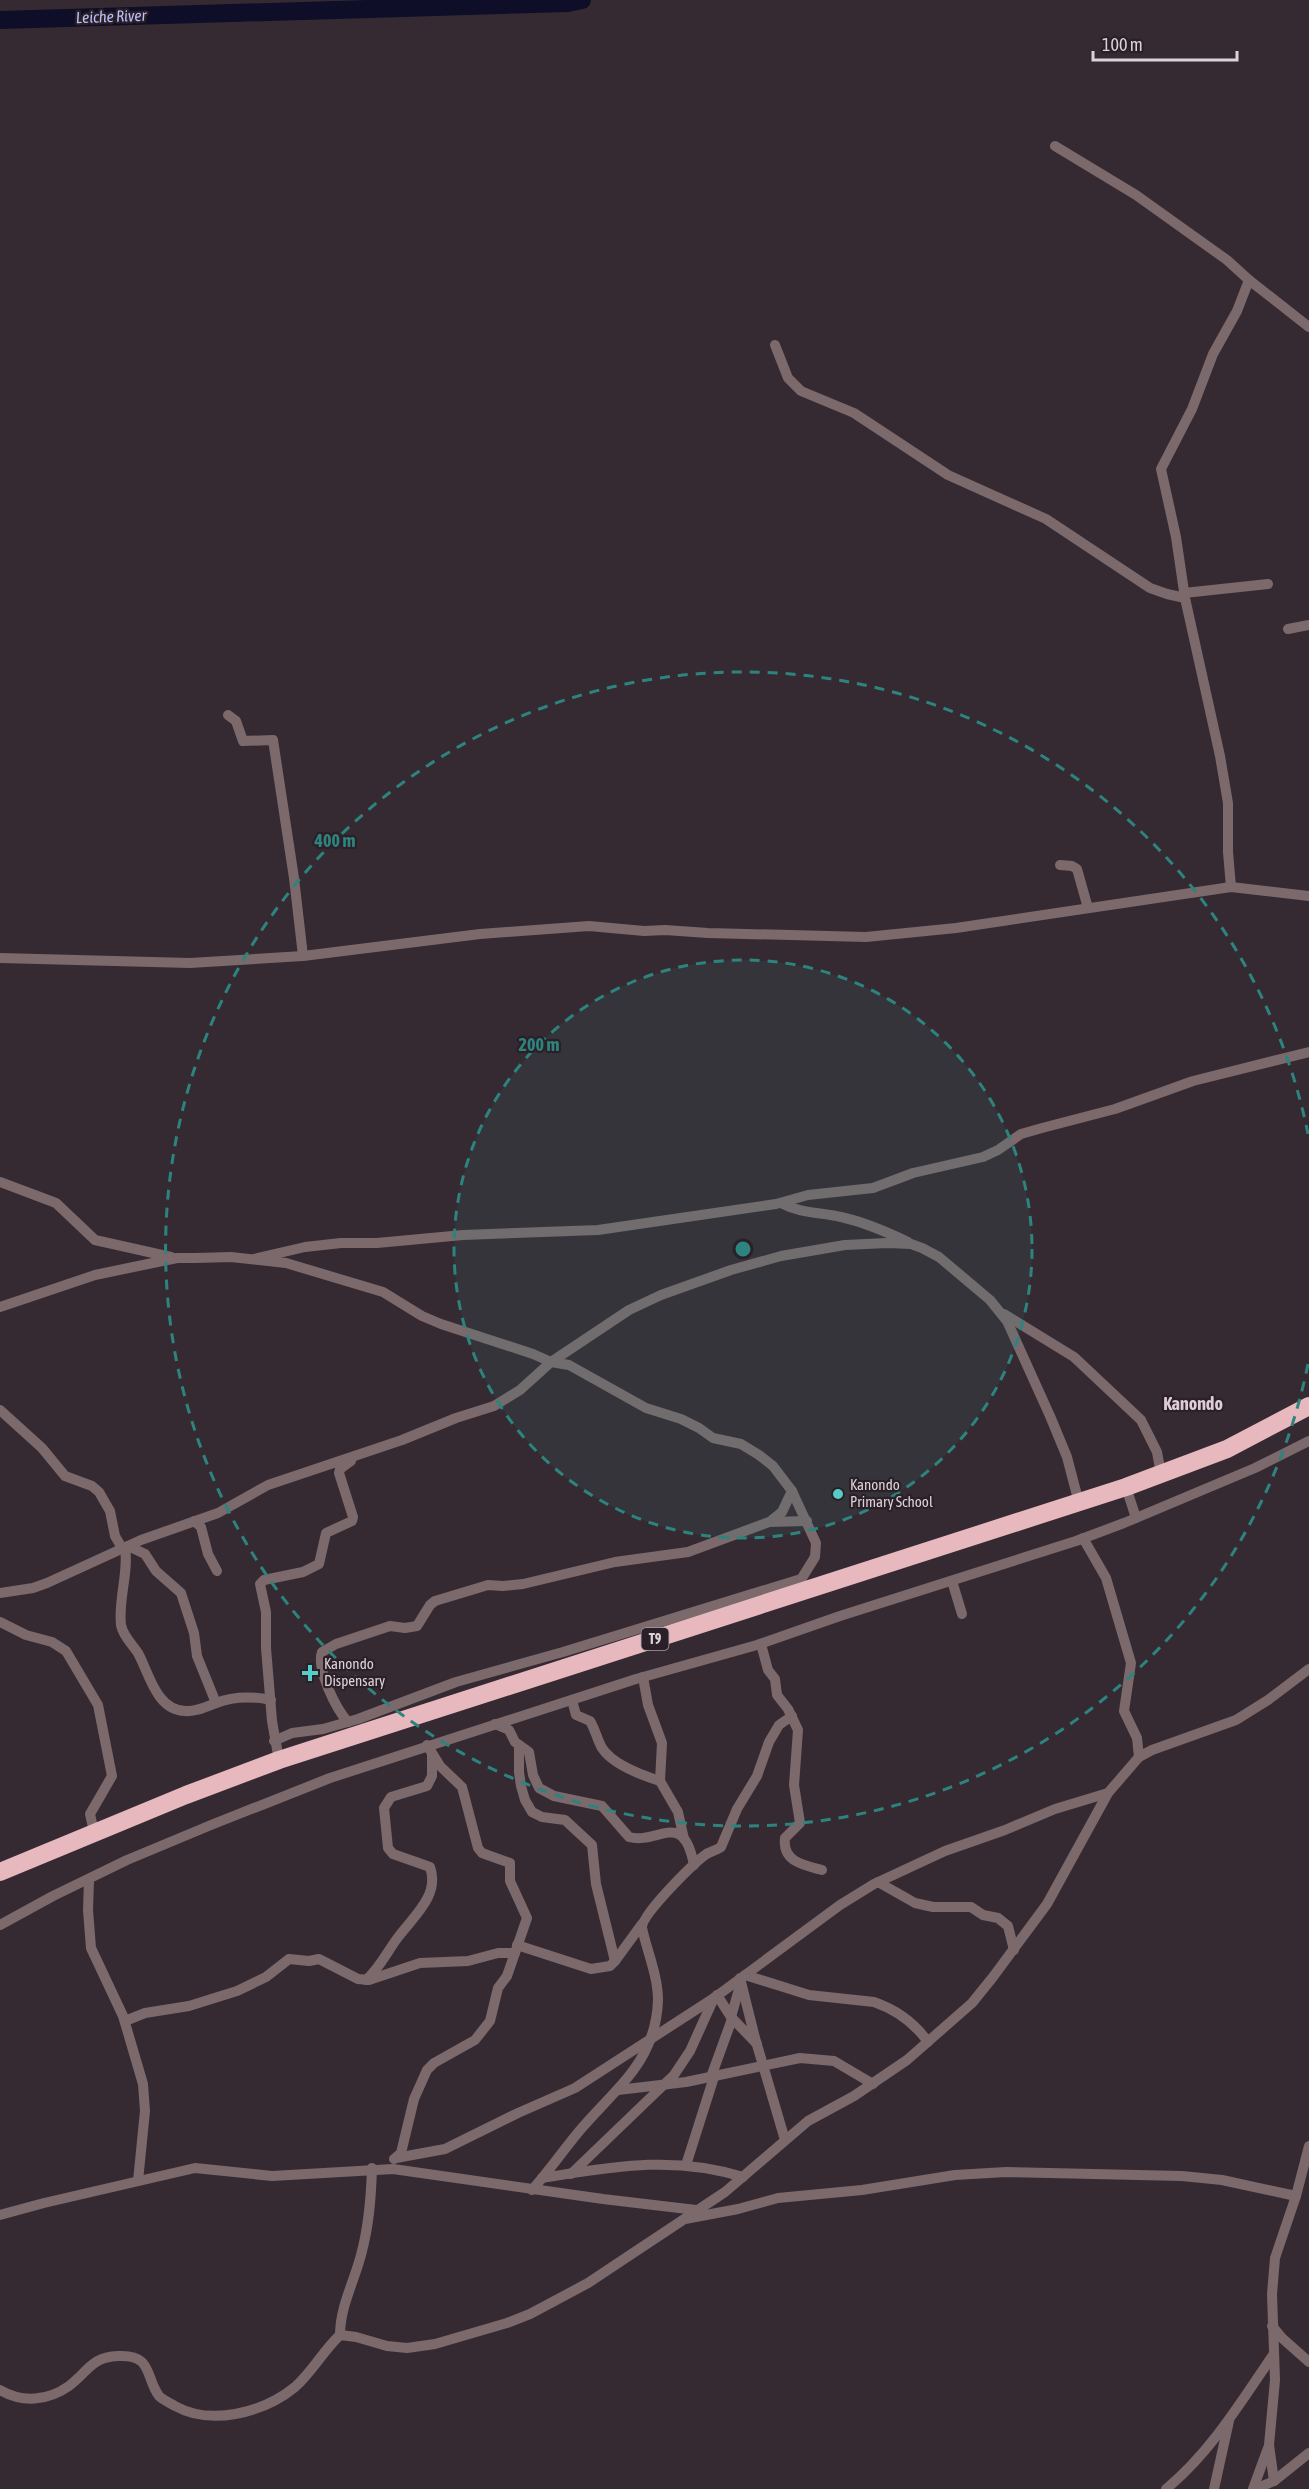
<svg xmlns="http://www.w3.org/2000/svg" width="1309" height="2489" font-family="'Asap Condensed',sans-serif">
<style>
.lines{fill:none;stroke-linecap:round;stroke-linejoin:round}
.river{stroke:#0e0e29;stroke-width:18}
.street{stroke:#7c696b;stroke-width:10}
.highway{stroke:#e7b9bf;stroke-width:18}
.ring{fill:none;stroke:#2d847e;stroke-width:3;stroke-dasharray:10 8}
.poi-dot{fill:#54cdc8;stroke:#2c2028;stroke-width:2}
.labels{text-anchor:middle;stroke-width:4.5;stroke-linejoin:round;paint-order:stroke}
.shield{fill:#2c2028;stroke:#a69da2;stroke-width:1.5}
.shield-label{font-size:14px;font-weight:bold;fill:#dad2d7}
.poi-label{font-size:15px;fill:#dad2d7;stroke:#2c2028;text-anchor:start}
.water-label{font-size:16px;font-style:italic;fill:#bac0fb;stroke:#2c2028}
.quarter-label{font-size:18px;font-weight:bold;fill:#decdd7;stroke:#2c2028}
.centre{fill:#2d847e;stroke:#2c2028;stroke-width:3}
.ring-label{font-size:18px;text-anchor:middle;font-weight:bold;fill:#2d847e;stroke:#2c2028;stroke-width:4.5;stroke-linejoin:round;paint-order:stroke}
</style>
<rect width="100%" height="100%" fill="#362a32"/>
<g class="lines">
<polyline class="river" points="0,20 568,3 582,0"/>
<g class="street">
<polyline points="1055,146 1136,195 1227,260 1249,280 1309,327"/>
<polyline points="775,345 788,378 801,391 854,413 948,475 1046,519 1150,588 1167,594 1185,598"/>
<polyline points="1184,593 1268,584"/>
<polyline points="1288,629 1309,625"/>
<polyline points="228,715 236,721 243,741 273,740 294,878 303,956"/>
<polyline points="1060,865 1072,866 1077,869 1088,908"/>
<polyline points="1231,887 1228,852 1228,803 1220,756 1185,598 1176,537 1161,469 1192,409 1213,354 1237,311 1249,280"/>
<polyline points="0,958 190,963 303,956 480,934 589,926 644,931 665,930 708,933 866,937 956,928 1231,887 1309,896"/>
<polyline points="0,1182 56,1203 95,1240 171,1257"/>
<path d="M781,1203C802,1214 819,1212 841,1217C864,1222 887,1232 908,1242"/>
<polyline points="254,1259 305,1247 341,1243 377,1243 463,1235 598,1230 776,1204 808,1195 873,1188 913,1173 983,1157 998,1150 1021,1134 1042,1128 1115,1109 1193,1081 1309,1052"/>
<polyline points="0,1307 95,1275 177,1258 195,1258 231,1257 286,1263 383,1292 422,1316 441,1324 533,1354 551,1362 569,1365 646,1408 681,1419 699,1428 713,1438 741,1444 759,1455 773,1466 792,1491 816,1543 815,1557 792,1594"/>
<polyline points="1004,1314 1074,1357 1141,1420 1157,1452 1161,1474"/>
<polyline points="0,1410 42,1448 65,1476 92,1486 99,1492 110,1511 115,1536 122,1548"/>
<polyline points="1126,1487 1136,1518"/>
<polyline points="772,1520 782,1512 792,1491"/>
<polyline points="194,1521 201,1527 208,1554 217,1571"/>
<polyline points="1083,1538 1106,1578 1131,1663 1124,1711 1137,1738 1139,1757"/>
<polyline points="128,1546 145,1554 156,1571 181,1593 194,1633 197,1656 216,1703"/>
<path d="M125,1547C129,1573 118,1599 121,1625C123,1636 132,1644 138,1653C149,1673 156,1710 185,1711C196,1712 206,1707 216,1703C234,1696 252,1696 271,1700"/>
<polyline points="952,1581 962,1614"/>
<polyline points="0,1593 33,1588 47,1583 141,1540 218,1513 268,1485 402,1440 456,1418 494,1406 520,1390 551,1362 629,1310 661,1295 731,1270 781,1256 845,1245 887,1243 911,1244 922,1248 939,1257 990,1300 1007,1321 1050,1416 1067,1457 1079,1503"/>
<polyline points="0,1622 26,1635 52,1642 66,1651 98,1705 112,1776 90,1814 94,1832"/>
<path d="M761,1644L768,1670L775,1679L777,1695L788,1709L798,1730L794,1785L800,1823L785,1838C782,1862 804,1865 822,1870"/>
<polyline points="643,1677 648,1705 662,1743 660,1781 678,1812 684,1839"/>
<path d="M572,1700L576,1715L590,1721C595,1729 597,1739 602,1748C613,1765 641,1775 660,1781"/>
<path d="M348,1722C336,1709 316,1669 322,1652L336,1644L390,1626L405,1628L417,1626L430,1605L435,1601L488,1585L503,1586L523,1584L615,1562L688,1552L769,1522L807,1521"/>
<path d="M495,1724L509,1730L515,1742L529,1752L533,1775L539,1788L554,1796L602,1806L629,1837C658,1845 683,1808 694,1865"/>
<polyline points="274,1741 292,1733 323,1729 358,1719 456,1682 563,1652 801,1579"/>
<polyline points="519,1745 519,1772 521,1786 525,1800 532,1812 542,1817 565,1820 592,1845 596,1884 615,1961"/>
<polyline points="279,1760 272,1721 266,1648 266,1612 260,1584 264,1580 303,1572 319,1564 326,1533 352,1521 353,1517 339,1473 340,1469 351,1461"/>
<polyline points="89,1880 88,1910 91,1948 123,2016 143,2084 145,2111 138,2181"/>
<polyline points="878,1882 915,1903 933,1907 971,1907 983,1915 998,1918 1008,1926 1014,1950"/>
<polyline points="0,1925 53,1896 127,1860 211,1825 330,1778 636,1679 757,1645 840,1616 1076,1541 1124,1523 1255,1468 1309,1441"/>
<polyline points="517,1945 591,1969 610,1966 615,1961 642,1924"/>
<path d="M745,1975L809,1995L874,2002C897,2010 914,2022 928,2042"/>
<polyline points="740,1978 755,2038 785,2140"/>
<path d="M366,1980C380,1968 388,1950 399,1936C414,1916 440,1895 430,1867L393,1854L388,1848L384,1808L391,1797L427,1786L432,1776V1754"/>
<polyline points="717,1995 731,2017 757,2044"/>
<polyline points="731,2017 741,1982"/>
<polyline points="125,2021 145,2013 189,2006 237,1991 266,1977 289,1959 309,1961 319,1959 358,1979 369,1980 420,1963 468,1961 498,1953 515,1953"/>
<polyline points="711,2077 732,2019"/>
<polyline points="618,2090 686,2082 800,2058 834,2061 873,2084"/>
<polyline points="396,2158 445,2149 518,2113 575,2088 714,1998 840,1905 874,1884 945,1851 1005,1830 1055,1809 1108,1793"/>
<polyline points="394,2159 401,2153 414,2099 427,2070 434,2063 475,2040 490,2021 498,1988 507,1976 527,1918 510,1881 510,1863 482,1853 478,1848 462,1787 440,1766 427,1745"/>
<polyline points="686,2165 714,2077"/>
<polyline points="571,2174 674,2075 690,2051 714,1998"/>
<path d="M542,2178C612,2167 673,2155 743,2177"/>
<path d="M532,2190C550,2170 564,2149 581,2129C617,2087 656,2061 658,2000C658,1976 647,1951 642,1928C641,1915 692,1865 705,1855C710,1851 716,1851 721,1847L737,1809L757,1776L769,1742L779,1725L792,1716"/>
<polyline points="0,2215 44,2203 195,2168 272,2176 393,2169 603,2199 696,2210"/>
<polyline points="685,2219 738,2209 778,2198 862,2190 955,2175 1006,2172 1182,2176 1222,2180 1296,2196"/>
<polyline points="1272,2326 1282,2338 1309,2362"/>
<path d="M340,2335C340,2307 354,2282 361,2255C369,2226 371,2199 372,2168"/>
<path d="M0,2390C22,2403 48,2401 69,2386C88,2372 91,2357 118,2356C153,2354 145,2377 159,2396C163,2400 170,2403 175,2406C211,2426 263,2413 295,2387C312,2372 323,2351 340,2335L356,2337L387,2346L407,2348L435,2344L507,2323L530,2314L588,2283L725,2192L808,2121L854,2096L907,2060L972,2003L993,1977L1047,1904L1108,1793L1139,1757L1152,1750L1236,1720L1268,1700L1309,1669"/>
<polyline points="1274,2481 1269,2445 1275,2380 1272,2294 1275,2258 1296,2196 1309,2146"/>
<path d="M1166,2489C1210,2453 1241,2402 1273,2355"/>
<polyline points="1214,2489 1229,2421"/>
<polyline points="1253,2489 1268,2448"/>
<polyline points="1255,2489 1274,2481 1309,2453"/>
</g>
<polyline class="highway" points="0,1872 186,1795 279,1760 1126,1487 1227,1449 1309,1406"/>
</g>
<circle cx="743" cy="1249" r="289" fill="#2d847e" fill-opacity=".12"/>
<g class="ring">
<circle cx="743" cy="1249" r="289"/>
<path d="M1308 1364A577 577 0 1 1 1308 1134"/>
</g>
<g class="poi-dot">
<circle cx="838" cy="1494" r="6"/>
<path d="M307 1664h6v6h6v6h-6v6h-6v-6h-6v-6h6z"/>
</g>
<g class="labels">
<rect class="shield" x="641.5" y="1628" width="27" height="22" rx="4.5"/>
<g class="shield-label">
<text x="655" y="1644">T9</text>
</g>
<g class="poi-label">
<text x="850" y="1490">Kanondo<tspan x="850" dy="17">Primary School</tspan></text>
<text x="324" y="1669">Kanondo<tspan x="324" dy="17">Dispensary</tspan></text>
</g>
<g class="water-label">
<text transform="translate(111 16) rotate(-2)" y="6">Leiche River</text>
</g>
<g class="quarter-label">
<text x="1193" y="1410">Kanondo</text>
</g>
</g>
<circle cx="743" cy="1249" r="9" class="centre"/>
<g class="ring-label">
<text x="335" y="847">400 m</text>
<text x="539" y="1051">200 m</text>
</g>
<path d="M1093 51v9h144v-9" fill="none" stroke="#dad2d7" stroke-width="3"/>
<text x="1102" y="51" font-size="18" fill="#dad2d7" stroke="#2c2028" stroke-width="4.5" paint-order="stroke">100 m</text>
</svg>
